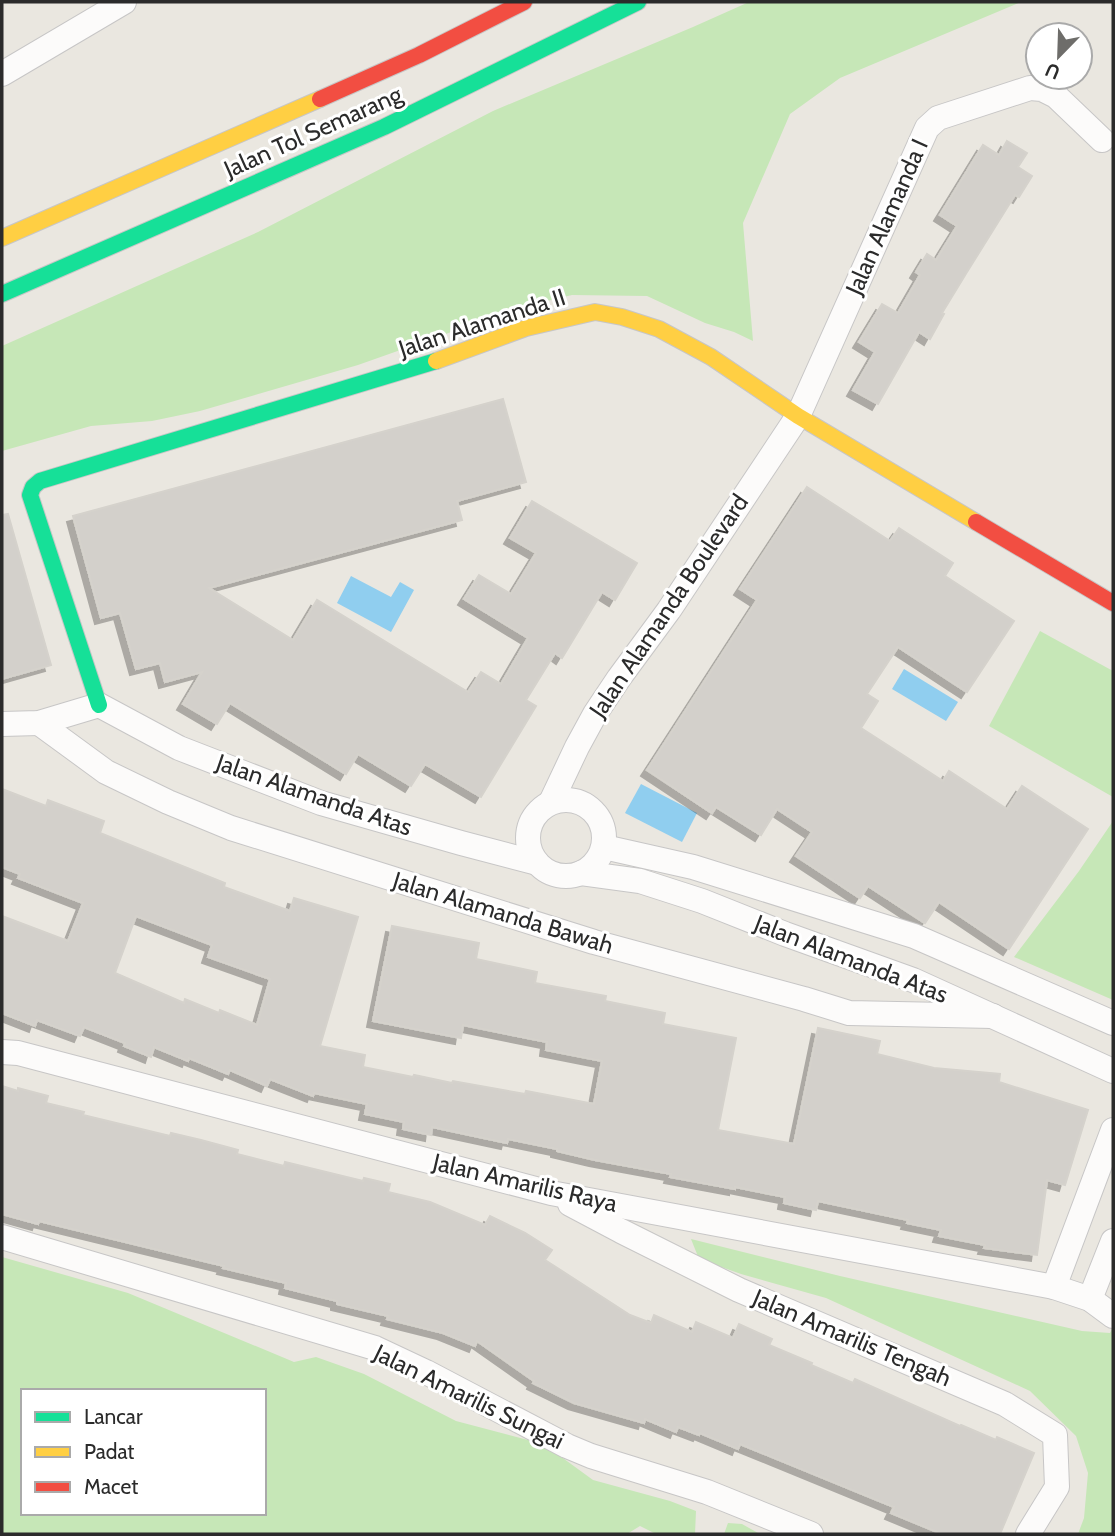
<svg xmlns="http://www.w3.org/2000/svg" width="1115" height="1536" font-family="Cabin,sans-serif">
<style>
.green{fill:#c6e7b7;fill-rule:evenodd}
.water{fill:#90ceef}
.building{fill:#d3d0cb;stroke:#d5d2cc;stroke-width:2;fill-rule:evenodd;filter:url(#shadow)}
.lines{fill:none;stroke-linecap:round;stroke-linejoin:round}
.street-casing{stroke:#c7c6c6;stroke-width:26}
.fast-casing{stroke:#c7c6c6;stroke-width:18}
.slow-casing{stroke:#c7c6c6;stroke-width:18}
.jam-casing{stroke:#c7c6c6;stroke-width:18}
.street{stroke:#fcfbfa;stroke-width:24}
.fast{stroke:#16e098;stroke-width:16}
.slow{stroke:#ffcf43;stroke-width:16}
.jam{stroke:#f24e42;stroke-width:16}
.labels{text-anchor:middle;stroke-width:6;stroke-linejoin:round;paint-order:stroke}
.street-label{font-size:24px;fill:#2b2b2b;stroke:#fff}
</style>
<defs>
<filter id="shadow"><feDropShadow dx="-6" dy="6" stdDeviation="0" flood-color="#0004"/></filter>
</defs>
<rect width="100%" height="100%" fill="#eae7e0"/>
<g class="green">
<polygon points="749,2 1021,2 840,78 790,114 743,223 753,341 734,332 705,323 647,296 572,295 522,307 358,365 200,411 152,421 91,426 2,451 2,346 258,232 493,111 693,27"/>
<polygon points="1040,631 1113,671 1113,797 989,726"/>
<polygon points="1113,821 1113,1000 1014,957 1079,871"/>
<polygon points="691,1239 840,1276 1082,1331 1110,1333 1113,1327 1113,1534 1078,1534 1084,1518 1088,1473 1076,1436 1030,1391 826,1298 741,1274 699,1259"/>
<path d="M2,1257L128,1293L294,1362L316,1357L364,1374L456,1421L528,1440L560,1456L593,1480L670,1501L696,1511L695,1534H656L640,1526L627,1534H2ZM23,1391H264V1513H23Z"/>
<polygon points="728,1523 742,1524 758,1533 757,1534 724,1534"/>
</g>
<g class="water">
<polygon points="351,576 391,597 400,582 414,590 391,632 337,603"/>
<polygon points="904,669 958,702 946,721 892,689"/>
<polygon points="641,784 697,813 682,842 625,813"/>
</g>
<g class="building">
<polygon points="1007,141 1027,153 1018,167 1032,176 1019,197 1015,195 967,272 942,313 944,314 930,339 919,332 878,404 853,390 875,352 859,342 882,304 898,313 920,275 916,272 927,254 936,260 957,226 940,215 983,145 999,155"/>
<polygon points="503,399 526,482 457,501 462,520 209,588 293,640 317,600 468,692 481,672 501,684 528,638 464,599 479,575 511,594 536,553 510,538 532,501 637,563 615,600 602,592 562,658 555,653 526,700 536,706 481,797 425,764 411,786 358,754 346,774 230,703 217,724 183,704 202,672 165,682 160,663 136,669 120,613 101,618 73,516"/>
<polygon points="807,487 890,541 899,528 953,563 945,576 1014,621 967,692 898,647 867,694 878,701 861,728 943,781 949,771 1007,809 1022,786 1088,829 1009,949 939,902 925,923 868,886 860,898 796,856 812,832 777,809 761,835 716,807 712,813 647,770 757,600 740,589"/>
<polygon points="8,514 51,665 2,679 2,515"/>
<path d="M2,789L46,806L48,800L104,821L100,833L225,883L224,887L290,911L294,898L358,917L320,1046L365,1055L363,1067L413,1077L414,1075L452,1083L453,1081L525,1094L526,1091L594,1104L602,1061L546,1050L547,1042L463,1025L461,1038L373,1021L392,926L479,943L476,959L537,972L535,983L606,996L605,1001L665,1013L663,1024L736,1038L718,1130L794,1144L818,1028L880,1041L877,1054L934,1068L1000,1074L999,1082L1088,1110L1065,1185L1047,1180L1037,1255L984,1248L985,1245L939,1236L941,1230L907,1223L908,1220L818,1201L816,1210L784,1203L785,1197L735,1187V1189L670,1177L671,1174L595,1160L557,1151V1149L508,1139L507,1143L432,1127L431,1135L403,1129L404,1122L365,1114L367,1104L314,1093L313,1096L270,1079L267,1086L230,1070L228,1074L189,1058L188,1061L154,1047L151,1057L124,1046L125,1043L84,1027L80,1036L37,1020L35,1026L2,1013V916L68,941L83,903L18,878L20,874L2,867ZM136,916L212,945L208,957L270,979L257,1025L220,1010L219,1013L185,999L184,1003L115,973Z"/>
<polygon points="2,1086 18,1091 18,1088 48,1096 46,1103 84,1112 83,1115 170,1136 171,1133 201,1140 238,1150 237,1154 284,1166 285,1162 363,1181 364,1178 390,1184 388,1192 430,1202 485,1225 490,1216 525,1233 552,1250 545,1260 630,1315 651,1323 654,1315 692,1332 696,1322 733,1338 739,1324 772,1339 769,1345 812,1363 811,1365 853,1383 855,1379 960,1426 961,1425 996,1440 997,1437 1034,1453 1000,1534 942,1534 891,1513 894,1507 740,1444 738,1449 700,1433 699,1435 678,1427 676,1432 645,1419 644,1423 574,1403 533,1383 534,1381 477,1341 475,1346 443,1333 387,1319 388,1316 337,1304 337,1301 285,1288 286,1283 223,1268 224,1266 39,1221 38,1224 2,1214"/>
</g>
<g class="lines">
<defs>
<g id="street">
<polyline points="2,74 124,2"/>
<polyline points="39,723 106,772 168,802 231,828 594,942 804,999 849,1013 993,1016"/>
<polyline points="2,724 39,723 99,705 179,748 321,803 461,843 537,863"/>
<circle cx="566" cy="838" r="38"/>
<polyline points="551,802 577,747 595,714 619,678 669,610 798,416 927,128 938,118 1030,88 1042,89 1056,96 1102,140"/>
<polyline points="604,847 693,867 914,936 1113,1023"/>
<polyline points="581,873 640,881 702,901 785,934 913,980 1113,1071"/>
<polyline points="2,1052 18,1053 551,1193 1054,1287 1090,1299 1113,1316"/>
<polyline points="570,1204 621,1231 739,1290 1005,1404 1055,1435 1057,1487 1028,1534"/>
<polyline points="2,1237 375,1348 426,1372 567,1446 591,1456 707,1492 811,1534"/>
<polyline points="1054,1287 1113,1130"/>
<polyline points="1090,1299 1113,1241"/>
</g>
<g id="fast">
<polyline points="2,294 384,127 638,2"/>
<polyline points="99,705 30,495 33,487 40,481 436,361"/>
</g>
<g id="slow">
<polyline points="2,238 320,99"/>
<polyline points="436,361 526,328 595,312 622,317 659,329 711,357 798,416 976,522"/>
</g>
<g id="jam">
<polyline points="320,99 419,55 524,2"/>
<polyline points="976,522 1113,603"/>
</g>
</defs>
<use href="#street" class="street-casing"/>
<use href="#fast" class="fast-casing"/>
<use href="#slow" class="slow-casing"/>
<use href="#jam" class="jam-casing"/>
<use href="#street" class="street"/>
<use href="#fast" class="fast"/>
<use href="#slow" class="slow"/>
<use href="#jam" class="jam"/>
</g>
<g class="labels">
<g class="street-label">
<text transform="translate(313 132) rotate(-24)" y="8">Jalan Tol Semarang</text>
<text transform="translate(887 217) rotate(-66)" y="8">Jalan Alamanda I</text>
<text transform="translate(482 323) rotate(-18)" y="8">Jalan Alamanda II</text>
<text transform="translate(669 606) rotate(-56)" y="8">Jalan Alamanda Boulevard</text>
<text transform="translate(314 795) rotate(19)" y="8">Jalan Alamanda Atas</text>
<text transform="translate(503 913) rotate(17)" y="8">Jalan Alamanda Bawah</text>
<text transform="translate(851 959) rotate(21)" y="8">Jalan Alamanda Atas</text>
<text transform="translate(525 1183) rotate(13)" y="8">Jalan Amarilis Raya</text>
<text transform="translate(852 1338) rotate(23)" y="8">Jalan Amarilis Tengah</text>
<text transform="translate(469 1397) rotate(26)" y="8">Jalan Amarilis Sungai</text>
</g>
</g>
<rect width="1115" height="1536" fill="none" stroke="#2b2b2b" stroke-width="7"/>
<rect x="21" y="1389" width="245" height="126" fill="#ffffff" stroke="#aaaaaa" stroke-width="2"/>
<rect x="35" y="1412" width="35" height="10" fill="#16e098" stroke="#aaaaaa" stroke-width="2"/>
<text x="84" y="1424" font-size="21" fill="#2b2b2b">Lancar</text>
<rect x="35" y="1447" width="35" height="10" fill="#ffcf43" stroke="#aaaaaa" stroke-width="2"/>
<text x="84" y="1459" font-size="21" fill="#2b2b2b">Padat</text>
<rect x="35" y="1482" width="35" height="10" fill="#f24e42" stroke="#aaaaaa" stroke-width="2"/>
<text x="84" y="1494" font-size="21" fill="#2b2b2b">Macet</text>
<g transform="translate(1059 56) rotate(203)"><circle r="33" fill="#ffffff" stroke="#aaaaaa" stroke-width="2"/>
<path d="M0-5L12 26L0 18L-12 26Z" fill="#6e6d6a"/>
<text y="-10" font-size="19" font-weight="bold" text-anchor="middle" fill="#2b2b2b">U</text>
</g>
</svg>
